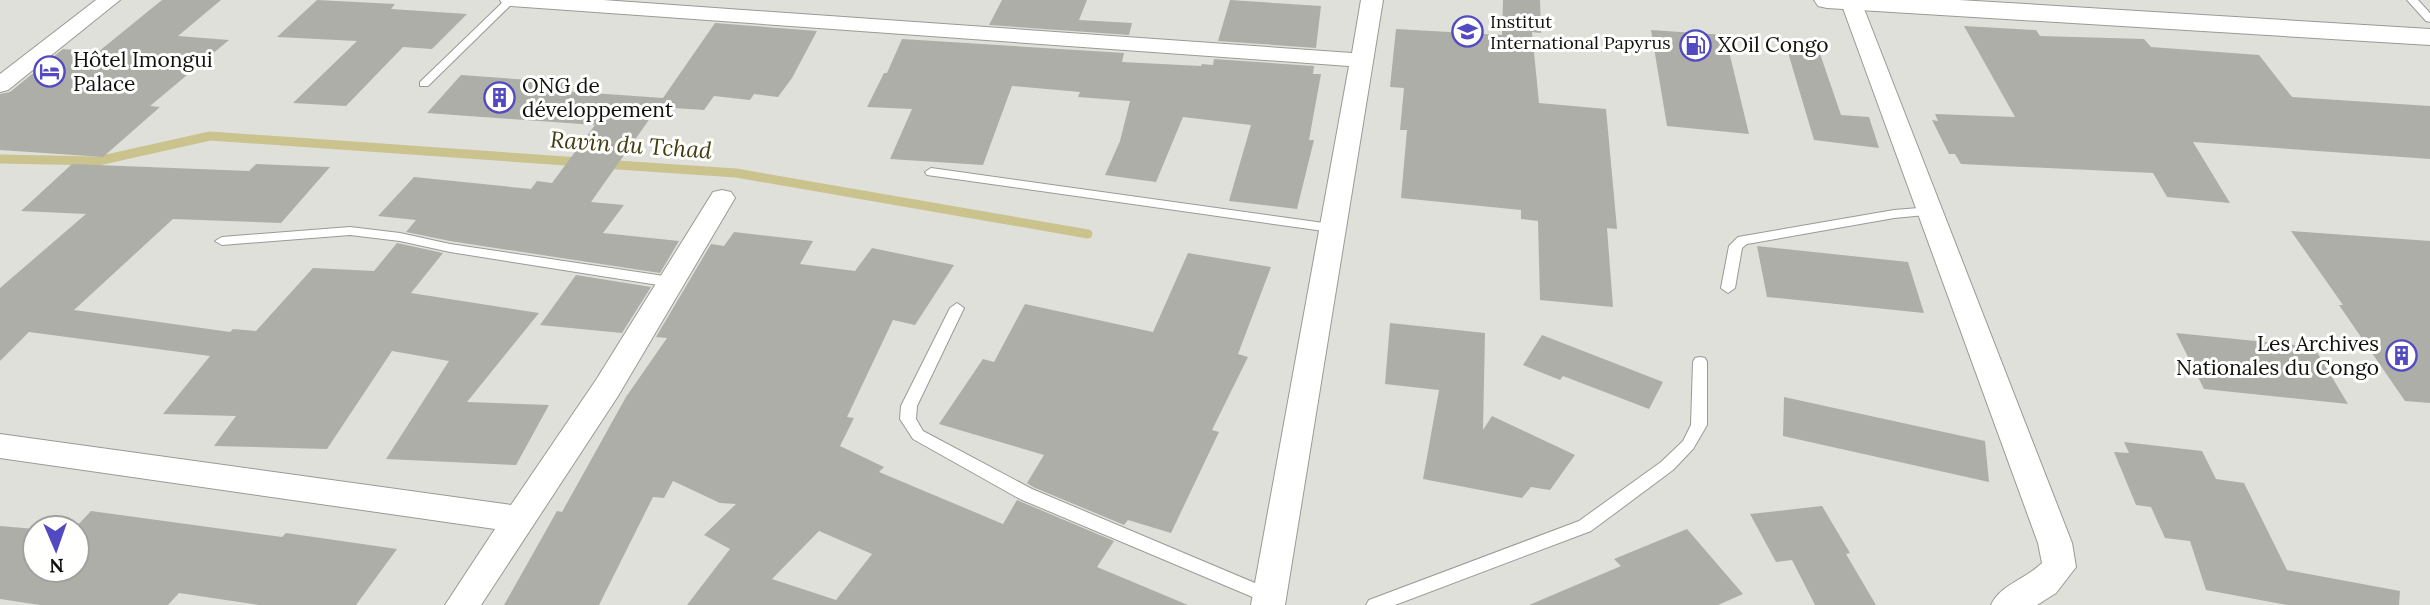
<svg xmlns="http://www.w3.org/2000/svg" width="2430" height="605" font-family="Lora,serif">
<style>
.lines{fill:none;stroke-linecap:round;stroke-linejoin:round}
.stream{stroke:#cac38d;stroke-width:9}
.building{fill:#aeaea8;fill-rule:evenodd}
.service-casing{stroke:#9a9a94;stroke-width:2}
.minor-casing{stroke:#9a9a94;stroke-width:2}
.tertiary-casing{stroke:#9a9a94;stroke-width:2}
.service{fill:#fff;fill-rule:evenodd}
.minor{fill:#fff;fill-rule:evenodd}
.tertiary{fill:#fff;fill-rule:evenodd}
.labels{text-anchor:middle;stroke-width:6;stroke-linejoin:round;paint-order:stroke}
.far-poi-label{font-size:18px;fill:#12110f;stroke:#fffffe;text-anchor:start}
.poi-label{font-size:21px;fill:#12110f;stroke:#fffffe;text-anchor:start}
.water-label{font-size:23px;font-style:italic;fill:#423c12;stroke:#fffffe}
</style>
<rect width="100%" height="100%" fill="#e0e0da"/>
<g class="lines">
<g class="stream">
<polyline points="0,159 98,161 210,136 580,162"/>
<polyline points="603,164 736,173 1088,234"/>
</g>
</g>
<g class="building">
<polygon points="162,0 221,0 178,36 229,40 150,106 160,107 103,157 0,150 0,94 10,92 63,49 98,52"/>
<polygon points="317,0 395,4 391,9 467,14 432,49 403,47 346,106 293,103 357,41 277,37"/>
<polygon points="1002,0 1087,0 1079,20 1132,23 1129,35 989,25"/>
<polygon points="1230,0 1321,6 1316,48 1218,41"/>
<polygon points="1503,0 1540,0 1541,33 1532,32 1539,103 1606,109 1617,229 1607,228 1613,307 1540,300 1538,221 1521,219 1521,210 1401,198 1407,130 1400,130 1404,88 1390,87 1396,29 1502,35"/>
<polygon points="715,23 817,31 792,78 778,97 754,94 750,100 714,96 704,110 658,107 591,202 624,205 603,233 679,241 660,273 450,241 406,232 416,220 378,216 414,177 531,189 537,181 552,183 595,125 427,113 461,75 570,83 563,91 663,98"/>
<polygon points="1964,26 2036,30 2040,36 2144,39 2151,47 2259,55 2292,97 2430,106 2430,159 2193,142 2230,203 2167,197 2153,173 1961,164 1955,154 1949,154 1932,120 1938,121 1935,114 2015,117"/>
<polygon points="1651,30 1725,35 1749,134 1667,126"/>
<polygon points="902,39 1124,53 1122,62 1201,66 1202,64 1213,65 1214,59 1314,66 1313,74 1321,74 1309,140 1314,140 1297,209 1229,201 1251,125 1183,117 1156,182 1105,175 1120,141 1130,101 1078,97 1080,92 1012,86 983,165 890,159 912,109 867,107 884,73 887,73"/>
<polygon points="1784,39 1816,42 1841,115 1869,117 1879,148 1814,140"/>
<polygon points="72,164 249,171 256,164 330,167 281,223 173,219 74,310 230,332 233,329 256,331 313,268 374,271 397,243 443,253 411,293 539,313 467,402 549,405 516,465 386,459 449,361 392,351 327,449 214,446 236,416 163,414 210,356 29,332 0,361 0,288 86,214 21,211"/>
<polygon points="2291,231 2430,241 2430,403 2405,401 2339,305 2343,305"/>
<path d="M734,232L813,241L800,264L855,271L872,248L954,265L915,325L893,320L847,417L854,418L840,446L884,467L879,472L1003,524L1017,500L1114,541L1097,567L1188,605H687L730,549L704,535L736,504L720,503L673,481L664,498L653,497L599,605H504L557,511L562,512L626,397L667,338L656,337L711,244L724,246ZM819,531L872,554L836,600L772,579Z"/>
<polygon points="1757,246 1908,262 1924,313 1767,297"/>
<polygon points="1188,253 1271,267 1238,354 1248,357 1212,430 1219,432 1171,533 1128,520 1124,525 1033,487 1027,483 1044,455 939,424 983,359 994,362 1025,304 1153,332"/>
<polygon points="576,275 651,287 622,333 540,325"/>
<polygon points="1390,323 1485,333 1483,430 1492,416 1575,455 1550,490 1531,487 1522,498 1423,479 1439,390 1385,384"/>
<polygon points="2176,333 2314,347 2348,404 2204,389"/>
<polygon points="1542,335 1663,382 1649,409 1563,376 1560,380 1523,365"/>
<polygon points="1784,397 1985,441 1989,482 1783,436"/>
<polygon points="2124,442 2202,451 2216,479 2244,483 2287,570 2400,591 2399,605 2287,605 2206,590 2190,541 2165,538 2151,507 2136,505 2114,452 2129,453"/>
<polygon points="1822,506 1850,553 1846,554 1876,605 1815,605 1792,560 1776,562 1750,514"/>
<polygon points="91,511 282,537 286,533 397,549 356,605 259,605 179,593 168,605 40,605 0,599 0,526 35,529 35,570 77,570 75,528"/>
<polygon points="1687,529 1743,594 1718,605 1529,605 1621,566 1614,559"/>
</g>
<g class="lines">
<defs>
<g id="service">
<polygon points="505,0 516,0 428,86 420,86 420,82"/>
<polygon points="2407,0 2418,0 2430,13 2430,22 2426,21"/>
<polygon points="931,168 1331,224 1338,228 1331,232 927,175 925,172"/>
<polygon points="1931,207 1938,211 1936,214 1894,218 1747,244 1742,248 1735,288 1728,293 1721,288 1729,246 1738,237 1894,210"/>
<polygon points="350,227 400,233 450,244 671,277 678,282 671,287 450,252 400,241 350,235 222,245 215,241 222,237"/>
<polygon points="957,303 964,308 917,406 916,419 923,431 1032,489 1274,591 1277,596 1274,601 1268,603 1262,601 1020,499 913,439 900,419 901,406 950,308"/>
<polygon points="1700,357 1705,358 1707,362 1707,425 1693,449 1673,470 1591,531 1395,605 1366,605 1369,600 1579,521 1661,462 1683,441 1691,425 1693,362 1695,358"/>
</g>
<g id="minor">
<polygon points="96,0 120,0 8,90 0,92 0,74"/>
<polygon points="500,0 603,0 1352,53 1361,0 1383,0 1285,605 1251,605 1349,66 511,6 503,5"/>
<path d="M1840,0L1861,1L2072,543L2076,567L2056,593L2037,605H1991C2000,585 2026,579 2042,563L2038,543Z"/>
<polygon points="722,190 731,192 735,198 618,396 481,605 445,605 495,529 0,458 0,434 511,505 596,380 713,192"/>
</g>
<polygon id="tertiary" points="1814,0 1959,0 2430,29 2430,45 1827,8 1818,6"/>
</defs>
<use href="#service" class="service-casing"/>
<use href="#minor" class="minor-casing"/>
<use href="#tertiary" class="tertiary-casing"/>
<use href="#service" class="service"/>
<use href="#minor" class="minor"/>
<use href="#tertiary" class="tertiary"/>
</g>
<defs>
<symbol id="school-ring" viewBox="-11 -11 22 22"><circle r="9.5" fill="#fffffe" stroke="#5349c1" stroke-width="1.5"/><path d="M0-5L7-2L0 1L-7-2ZM-4 1L0 2.5L4 1V4Q0 6-4 4Z" fill="#5349c1"/></symbol>
<symbol id="fuel-ring" viewBox="-11 -11 22 22"><circle r="9.5" fill="#fffffe" stroke="#5349c1" stroke-width="1.5"/><path d="M-5.5-6h7V0h2V4h1.3V-2.5L3-4.5l.8-.8L6-3V5H2.5V1h-1V6h-7ZM-4.2-4.7v3.2H.2V-4.7Z" fill="#5349c1"/></symbol>
<symbol id="hotel-ring" viewBox="-11 -11 22 22"><circle r="9.5" fill="#fffffe" stroke="#5349c1" stroke-width="1.5"/><path d="M-6-4.5h1.5V1H6V5H4.5V3h-9V5H-6ZM-4 0a1.8 1.8 0 1 1 3.6 0ZM.5 0V-2.5h3Q6-2.5 6 0Z" fill="#5349c1"/></symbol>
<symbol id="building-ring" viewBox="-11 -11 22 22"><circle r="9.5" fill="#fffffe" stroke="#5349c1" stroke-width="1.5"/><path d="M-4-6H4V6H1V3H-1V6H-4ZM-2.5-4.3h1.7v1.8h-1.7ZM.8-4.3h1.7v1.8H.8ZM-2.5-1h1.7V.8h-1.7ZM.8-1h1.7V.8H.8Z" fill="#5349c1"/></symbol>
</defs>
<g fill-rule="evenodd">
<use href="#school-ring" x="1450" y="14" width="35" height="35"/>
<use href="#fuel-ring" x="1678" y="28" width="35" height="35"/>
<use href="#hotel-ring" x="32" y="54" width="35" height="35"/>
<use href="#building-ring" x="482" y="80" width="35" height="35"/>
<use href="#building-ring" x="2384" y="338" width="35" height="35"/>
</g>
<g class="labels">
<g class="far-poi-label">
<text x="1490" y="28">Institut<tspan x="1490" dy="21">International Papyrus</tspan></text>
</g>
<g class="poi-label">
<text x="1718" y="52">XOil Congo</text>
<text x="73" y="67">Hôtel Imongui<tspan x="73" dy="24">Palace</tspan></text>
<text x="522" y="93">ONG de<tspan x="522" dy="24">développement</tspan></text>
<text x="2379" y="351" text-anchor="end">Les Archives<tspan x="2379" dy="24">Nationales du Congo</tspan></text>
</g>
<g class="water-label">
<text transform="translate(631 145) rotate(4)" y="8">Ravin du Tchad</text>
</g>
</g>
<g transform="translate(56 549) rotate(178)"><circle r="33" fill="#fffffe" stroke="#a0a09e" stroke-width="2"/>
<path d="M0-5L12 26L0 18L-12 26Z" fill="#5349c1"/>
<text y="-10" font-size="19" font-weight="bold" text-anchor="middle" fill="#12110f">N</text>
</g>
</svg>
